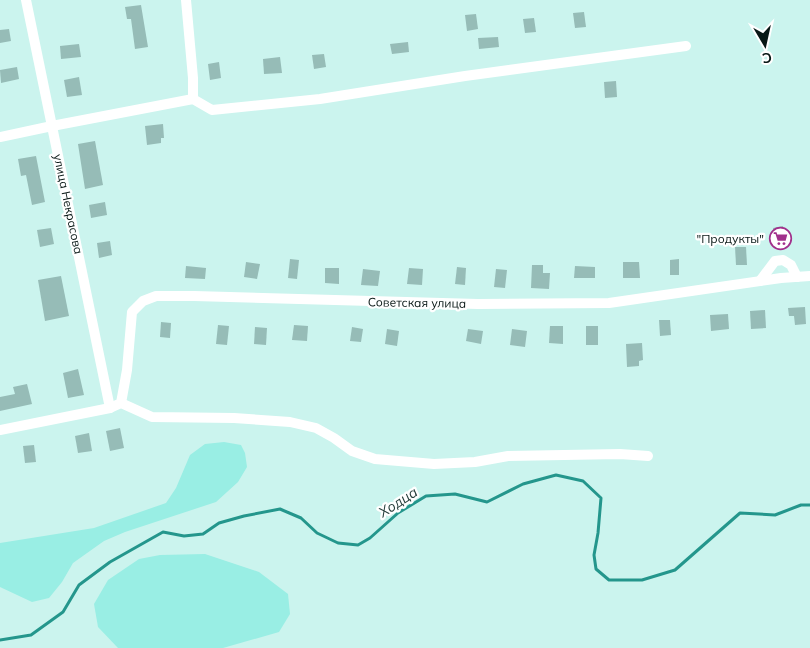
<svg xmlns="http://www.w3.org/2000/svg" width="810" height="648" font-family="Mulish,sans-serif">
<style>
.green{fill:#99eee4}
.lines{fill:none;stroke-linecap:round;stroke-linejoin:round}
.stream{stroke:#24968c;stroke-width:3}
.building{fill:#96bcb7}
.minor{stroke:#fff;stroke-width:10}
.labels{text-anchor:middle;stroke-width:4.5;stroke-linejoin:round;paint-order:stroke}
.street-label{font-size:12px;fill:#091816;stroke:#fff}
.poi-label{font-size:12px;fill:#091816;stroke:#fff;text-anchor:end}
.water-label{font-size:14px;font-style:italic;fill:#263e3b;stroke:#fff}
</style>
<rect width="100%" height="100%" fill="#cbf4ee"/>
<g class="green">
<polygon points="224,442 241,445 245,453 247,467 238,482 216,502 125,532 104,541 73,563 62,582 49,598 32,602 0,587 0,543 94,528 166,503 176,488 190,455 205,444"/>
<polygon points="205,554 259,572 288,594 290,614 279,632 223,648 118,648 98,627 94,604 108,580 139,559 160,555"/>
</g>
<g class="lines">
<polyline class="stream" points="0,640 31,635 63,612 79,585 110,562 163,532 184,536 203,534 219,523 244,516 280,509 301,518 317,533 338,543 358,545 370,538 398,513 426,496 455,494 487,502 523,484 556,475 583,481 601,498 598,533 594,555 596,569 609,580 642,580 675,570 740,513 775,515 801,505 810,505"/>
</g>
<g class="building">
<polygon points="141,5 148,47 135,49 131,19 127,19 125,7"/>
<polygon points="584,12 586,27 575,28 573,13"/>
<polygon points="476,14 478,29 467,31 465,15"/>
<polygon points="534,18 536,32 525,33 523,19"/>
<polygon points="9,29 11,41 0,43 0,30"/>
<polygon points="498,37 499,47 479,49 478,38"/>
<polygon points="408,42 409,52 392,54 390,44"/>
<polygon points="79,44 81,57 61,59 60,46"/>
<polygon points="324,54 326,67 314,69 312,55"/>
<polygon points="280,57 282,73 264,74 263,59"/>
<polygon points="219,62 221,78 210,80 208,64"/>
<polygon points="17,67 19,79 1,83 0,70"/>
<polygon points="79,77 82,95 67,97 64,80"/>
<polygon points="616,81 617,97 605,98 604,82"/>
<polygon points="163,124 164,138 161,138 161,143 147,145 145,126"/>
<polygon points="95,141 103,185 85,189 78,144"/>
<polygon points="36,156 45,202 32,205 26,175 21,176 18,159"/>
<polygon points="105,202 107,215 91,218 89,205"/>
<polygon points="783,226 786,247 776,248 773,228"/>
<polygon points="51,228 54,244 40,247 37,230"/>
<polygon points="110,241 112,255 99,258 97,243"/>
<polygon points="735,247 746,247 747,265 736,265"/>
<polygon points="290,259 299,260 297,279 288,278"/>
<polygon points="679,259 679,275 670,275 670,260"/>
<polygon points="246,262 260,264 257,279 244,277"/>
<polygon points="623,262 639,262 640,278 623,278"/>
<polygon points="532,265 543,265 543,273 550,273 549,289 531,288"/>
<polygon points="186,266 206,268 205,279 185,278"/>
<polygon points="575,266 595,267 595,278 574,278"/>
<polygon points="457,267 466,268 465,285 455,284"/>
<polygon points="325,268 339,268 339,284 325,283"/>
<polygon points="409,268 423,269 422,285 407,284"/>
<polygon points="363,269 380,271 378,286 361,285"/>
<polygon points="496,269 507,270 505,288 494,287"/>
<polygon points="61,276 69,316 45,321 38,280"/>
<polygon points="805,307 806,324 795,325 794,316 789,316 788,308"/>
<polygon points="765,310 766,328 751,329 750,311"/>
<polygon points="728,314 729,329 711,331 710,315"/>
<polygon points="659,320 670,320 671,335 660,336"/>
<polygon points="161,322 171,323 170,338 160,337"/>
<polygon points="218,325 229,326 227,345 216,344"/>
<polygon points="294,325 308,326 307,341 292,340"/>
<polygon points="550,326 563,326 563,344 549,343"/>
<rect x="586" y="326" width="12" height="19"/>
<polygon points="255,327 267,328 266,345 254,344"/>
<polygon points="352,327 363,329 361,342 350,341"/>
<polygon points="387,329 399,331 397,346 385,344"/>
<polygon points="468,329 483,331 481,344 466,341"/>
<polygon points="512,329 527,331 525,347 510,345"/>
<polygon points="642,343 643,360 639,361 639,366 627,367 626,344"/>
<polygon points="78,369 84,395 68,398 63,373"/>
<polygon points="27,384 32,404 0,411 0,397 15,394 13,387"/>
<polygon points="120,428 124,448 110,451 106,431"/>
<polygon points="89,433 92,451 78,453 75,436"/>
<polygon points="34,445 36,462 25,463 23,446"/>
</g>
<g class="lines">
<g class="minor">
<polyline points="26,0 110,408"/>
<polyline points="186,0 193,78 193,99"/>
<polyline points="0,137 52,126 193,99 212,110 320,99 465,76 686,46"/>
<polyline points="760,281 775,261 783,260 791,265 797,277"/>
<polyline points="121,403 152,417 234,418 290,422 316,428 334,438 352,451 375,459 434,464 475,462 508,456 620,454 648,456"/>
<polyline points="0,430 110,408 121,403 127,370 132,312 143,301 156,296 194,296 478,304 609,303 781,278 810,276"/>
</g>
</g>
<defs>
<symbol id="supermarket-ring" viewBox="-11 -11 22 22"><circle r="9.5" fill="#fff" stroke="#a1308c" stroke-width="1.5"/><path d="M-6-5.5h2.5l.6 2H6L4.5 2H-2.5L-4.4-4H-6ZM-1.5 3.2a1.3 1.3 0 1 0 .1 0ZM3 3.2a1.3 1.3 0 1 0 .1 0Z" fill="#a1308c"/></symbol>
</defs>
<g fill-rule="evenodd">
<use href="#supermarket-ring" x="768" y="226" width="25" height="25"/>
</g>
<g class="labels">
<g class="street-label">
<text transform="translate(68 204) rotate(78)" y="4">улица Некрасова</text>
<text transform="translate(417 303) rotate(1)" y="4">Советская улица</text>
</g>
<g class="poi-label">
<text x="764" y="243">"Продукты"</text>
</g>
<g class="water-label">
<text transform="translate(398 502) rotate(-33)" y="5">Ходца</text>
</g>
</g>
<g transform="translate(765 45) rotate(171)" stroke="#ffffff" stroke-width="4" paint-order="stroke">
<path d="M0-4L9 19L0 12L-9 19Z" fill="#091816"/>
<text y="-8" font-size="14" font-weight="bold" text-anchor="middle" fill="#091816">С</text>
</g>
</svg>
